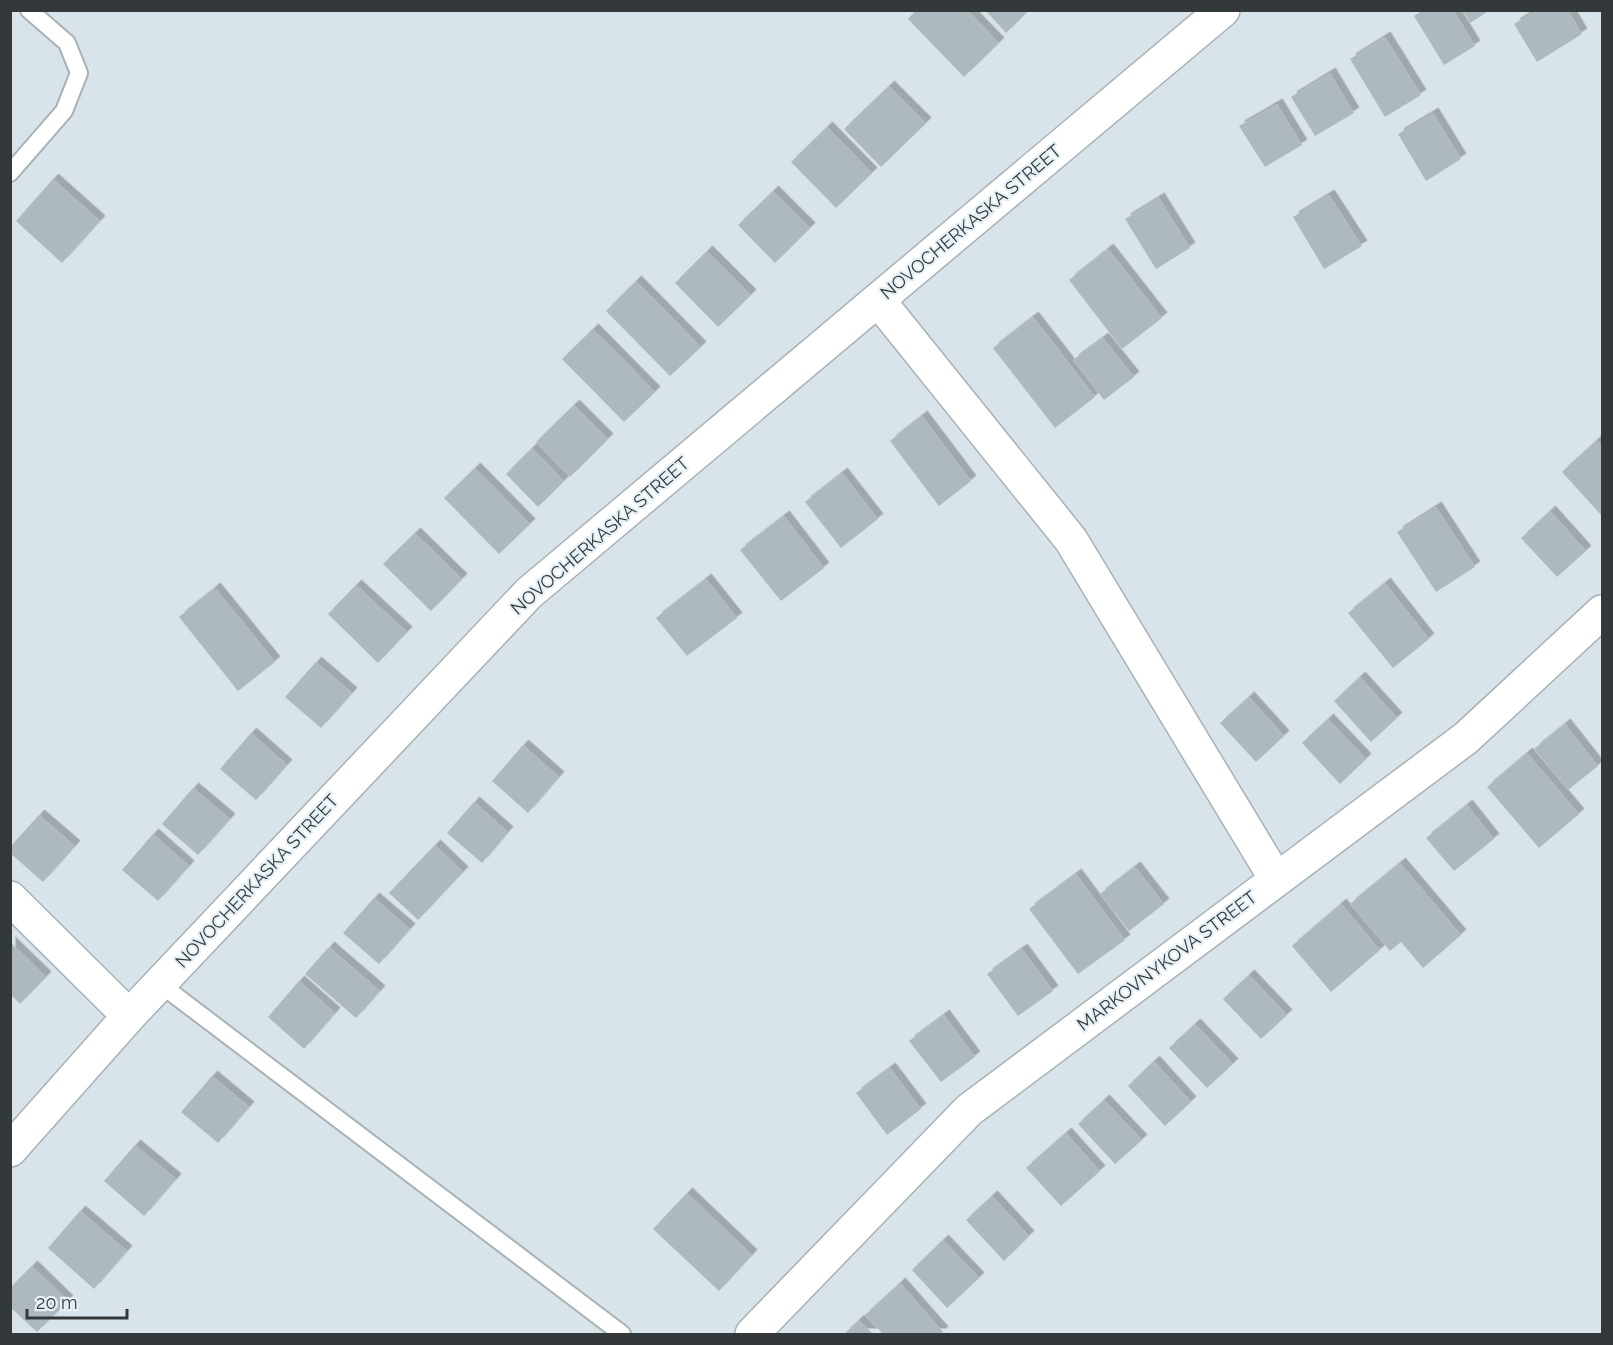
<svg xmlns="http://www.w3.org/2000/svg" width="1613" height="1345" font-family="Raleway,sans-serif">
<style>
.building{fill:#aeb9bf;filter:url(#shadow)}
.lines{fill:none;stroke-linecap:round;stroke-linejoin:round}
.service-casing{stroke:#a7b2b7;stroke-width:20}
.minor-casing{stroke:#a7b2b7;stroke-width:36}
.service{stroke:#fff;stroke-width:16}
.minor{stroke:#fff;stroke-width:33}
.labels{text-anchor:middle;stroke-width:4.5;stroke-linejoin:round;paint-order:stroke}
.street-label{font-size:18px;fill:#33383a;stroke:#e6f1f7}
</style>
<defs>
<filter id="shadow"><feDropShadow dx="5.5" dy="-5.5" stdDeviation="0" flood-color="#0004"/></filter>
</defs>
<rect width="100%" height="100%" fill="#d9e4ea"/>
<g class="building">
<polygon points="916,10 967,10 999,43 964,77 908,19"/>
<polygon points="985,10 1029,10 1006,33"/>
<polygon points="1423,10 1453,10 1475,46 1444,65 1414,16"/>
<polygon points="1463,10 1490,10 1470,23"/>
<polygon points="1537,10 1568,10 1582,34 1537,62 1514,24"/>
<polygon points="1385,37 1421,95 1385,117 1350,59"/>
<polygon points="1330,73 1354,113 1315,136 1291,97"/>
<polygon points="889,86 926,123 881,167 844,129"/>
<polygon points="1277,104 1302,145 1265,167 1239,126"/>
<polygon points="1433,113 1461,159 1426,181 1398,134"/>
<polygon points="827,127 872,173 836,208 791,162"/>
<polygon points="53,179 100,221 62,263 16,221"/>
<polygon points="773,191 810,228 775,263 738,225"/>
<polygon points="1329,195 1362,246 1324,269 1293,217"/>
<polygon points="1159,198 1190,248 1156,269 1125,219"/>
<polygon points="1108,249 1162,318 1122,349 1069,280"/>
<polygon points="707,251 751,295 718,327 675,283"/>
<polygon points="636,281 701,347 670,376 606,311"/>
<polygon points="1033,317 1095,397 1055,428 993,348"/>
<polygon points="593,329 655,392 624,422 562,359"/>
<polygon points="1103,338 1134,377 1104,400 1073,360"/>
<polygon points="574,405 608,439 570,477 536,442"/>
<polygon points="922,416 971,481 939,506 890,441"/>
<polygon points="1597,440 1602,446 1602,516 1562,472"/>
<polygon points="532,448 564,481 538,507 506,474"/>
<polygon points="475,468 530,524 499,554 444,498"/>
<polygon points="842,473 878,519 841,548 805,502"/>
<polygon points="1436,507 1475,567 1436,592 1397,532"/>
<polygon points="1550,511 1586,551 1557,577 1521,538"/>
<polygon points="784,516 824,568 781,601 740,550"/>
<polygon points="415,533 462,579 431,611 383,564"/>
<polygon points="706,579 737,618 687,656 656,618"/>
<polygon points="1385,583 1429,639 1393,668 1348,613"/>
<polygon points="356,585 407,632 378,663 328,614"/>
<polygon points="215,588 275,662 238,691 179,617"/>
<polygon points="316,662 352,693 321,728 285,697"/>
<polygon points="1360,677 1397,718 1371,742 1334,701"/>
<polygon points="1249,697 1284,736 1256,762 1220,723"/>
<polygon points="1328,719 1366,759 1340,784 1302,743"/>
<polygon points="1565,724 1598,766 1568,790 1534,749"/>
<polygon points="251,733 287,765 256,800 220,769"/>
<polygon points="523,745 559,777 528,813 492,781"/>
<polygon points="1527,753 1579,814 1539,848 1487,787"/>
<polygon points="193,788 230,819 198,855 162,824"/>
<polygon points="474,802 508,832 482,863 447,833"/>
<polygon points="1467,805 1494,839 1454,871 1426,838"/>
<polygon points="39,815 75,846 43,882 10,853 10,847"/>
<polygon points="153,834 189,866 158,901 122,870"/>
<polygon points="435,845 463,872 418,920 389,893"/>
<polygon points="1400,863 1461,935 1423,968 1401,942 1390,951 1350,904"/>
<polygon points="1135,867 1164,904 1129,931 1100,894"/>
<polygon points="1076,874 1125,940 1078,974 1029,909"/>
<polygon points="374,898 410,929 379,964 343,933"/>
<polygon points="1341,904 1380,950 1331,992 1292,946"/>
<polygon points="10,942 46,977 20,1004 10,994"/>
<polygon points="329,947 380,991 356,1018 305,974"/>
<polygon points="1022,949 1053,991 1018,1016 987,974"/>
<polygon points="1249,975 1287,1015 1261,1039 1223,999"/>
<polygon points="299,981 335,1013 304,1049 268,1017"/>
<polygon points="944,1015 975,1057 941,1082 909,1041"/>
<polygon points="1195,1024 1233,1064 1207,1088 1169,1048"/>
<polygon points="1154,1061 1191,1102 1165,1126 1128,1086"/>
<polygon points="890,1068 921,1109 887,1135 856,1093"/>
<polygon points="212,1076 249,1107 218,1143 181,1112"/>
<polygon points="1104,1100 1142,1140 1115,1164 1078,1124"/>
<polygon points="1066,1133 1100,1171 1061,1206 1026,1168"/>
<polygon points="135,1145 176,1179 144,1216 104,1181"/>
<polygon points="687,1193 752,1255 719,1291 653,1229"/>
<polygon points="992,1196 1029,1236 1004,1261 966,1220"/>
<polygon points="80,1211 127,1251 94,1289 48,1248"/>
<polygon points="943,1240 979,1278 947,1308 912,1270"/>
<polygon points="32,1266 68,1301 37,1332 10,1307 10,1288"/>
<polygon points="900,1283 943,1332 940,1334 883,1334 865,1315"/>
<polygon points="859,1320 873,1334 844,1334"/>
</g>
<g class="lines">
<defs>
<g id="service">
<polyline points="10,173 64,111 79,73 67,43 29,10"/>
<polyline points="160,984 622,1334"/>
</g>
<g id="minor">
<polyline points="878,300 1071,540 1276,879"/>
<polyline points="10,898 129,1016"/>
<polyline points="10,1150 129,1016 529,593 1223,10"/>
<polyline points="752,1334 969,1110 1466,738 1602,612"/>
</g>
</defs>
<use href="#service" class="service-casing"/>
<use href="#minor" class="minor-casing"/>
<use href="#service" class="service"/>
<use href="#minor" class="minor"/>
</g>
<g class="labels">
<g class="street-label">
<text transform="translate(971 222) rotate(-40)" y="6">NOVOCHERKASKA STREET</text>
<text transform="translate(600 536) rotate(-41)" y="6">NOVOCHERKASKA STREET</text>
<text transform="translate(257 881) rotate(-47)" y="6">NOVOCHERKASKA STREET</text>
<text transform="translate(1167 961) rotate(-37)" y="6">MARKOVNYKOVA STREET</text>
</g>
</g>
<rect width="1613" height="1345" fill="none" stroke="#33383a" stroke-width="24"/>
<path d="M27 1309v9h100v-9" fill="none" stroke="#33383a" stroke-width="3"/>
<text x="36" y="1309" font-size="18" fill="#33383a" stroke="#e6f1f7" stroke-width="4.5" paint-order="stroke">20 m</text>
</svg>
